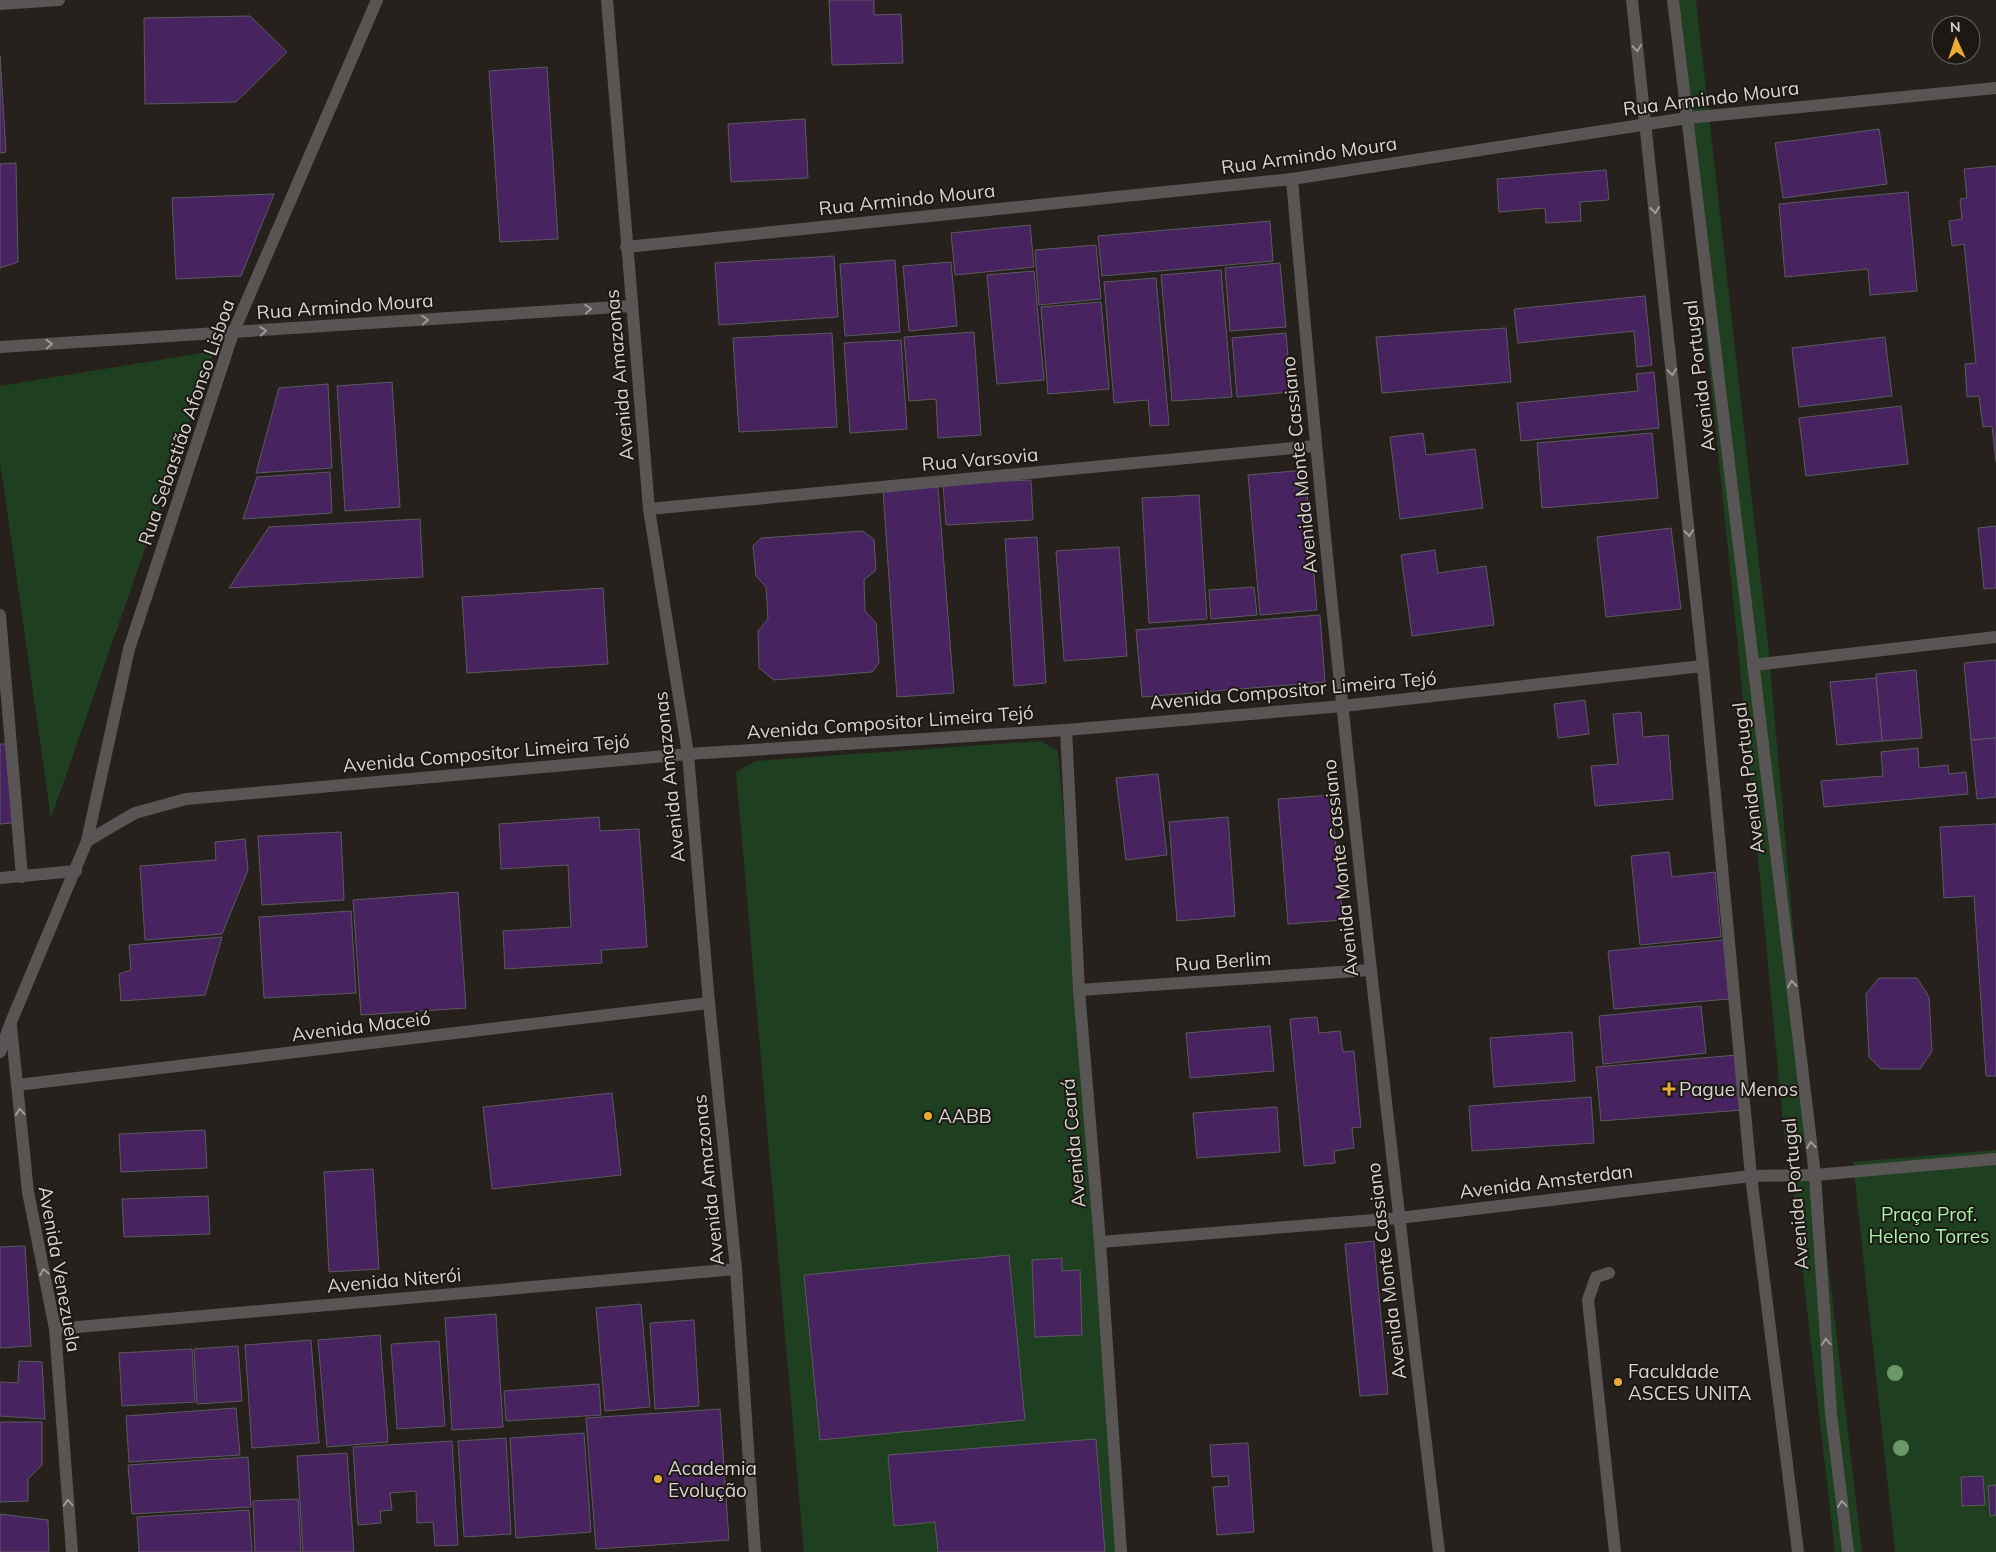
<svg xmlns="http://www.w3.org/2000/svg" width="1996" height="1552" font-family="Mulish,sans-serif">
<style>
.green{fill:#1f3f21}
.building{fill:#472460;stroke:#5d5960}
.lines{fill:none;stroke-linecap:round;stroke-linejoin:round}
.minor{stroke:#595555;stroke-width:12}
.tree{fill:#6b9769}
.oneway{stroke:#9e9a99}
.poi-dot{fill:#e7ac37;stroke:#1d1813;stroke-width:2}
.labels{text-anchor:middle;stroke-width:4;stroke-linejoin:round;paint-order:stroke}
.street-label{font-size:19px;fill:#d7d3d0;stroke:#1d1813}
.poi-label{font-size:19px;fill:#d7d3d0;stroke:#1d1813;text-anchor:start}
.park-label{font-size:19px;fill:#a4f7a8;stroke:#1d1813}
</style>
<rect width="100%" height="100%" fill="#26211c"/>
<g class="green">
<polygon points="1668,0 1696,0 1768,644 1812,1141 1785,1144 1739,657 1684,121"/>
<polygon points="214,351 51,818 0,462 0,386"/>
<polygon points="1041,741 1058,751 1127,1552 804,1552 736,772 756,761"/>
<polygon points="1996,1150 1996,1552 1895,1552 1853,1162"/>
<polygon points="1817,1169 1862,1552 1835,1552 1791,1171"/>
</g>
<g class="building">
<polygon points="829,0 874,0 874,15 901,14 903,63 832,65"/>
<polygon points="250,16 287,52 236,102 145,104 144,18"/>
<polygon points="0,56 6,152 0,153"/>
<polygon points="547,67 558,239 500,242 489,71"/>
<polygon points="805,119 808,178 731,182 728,124"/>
<polygon points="1879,129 1887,184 1783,198 1775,143"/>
<polygon points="16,163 18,262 0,268 0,164"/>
<polygon points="1996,166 1996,462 1992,426 1983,427 1979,396 1967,397 1965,364 1976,363 1964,244 1952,246 1949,221 1962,219 1960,199 1967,198 1964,169"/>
<polygon points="1606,170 1609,200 1580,202 1581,221 1546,223 1545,208 1499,212 1497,179"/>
<polygon points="1908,192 1917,291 1870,295 1868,269 1785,277 1779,204"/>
<polygon points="274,194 241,276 176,279 172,198"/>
<polygon points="1270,221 1273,261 1102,276 1098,236"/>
<polygon points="1030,225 1034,267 955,275 951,233"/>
<polygon points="1096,245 1101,299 1039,305 1035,250"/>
<polygon points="834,256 838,317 719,325 715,263"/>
<polygon points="895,260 900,332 845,336 840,264"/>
<polygon points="951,262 957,326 909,331 903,266"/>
<polygon points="1280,263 1286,327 1230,331 1225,268"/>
<polygon points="1221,270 1232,397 1172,401 1161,275"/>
<polygon points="1034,271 1044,380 997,384 987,275"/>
<polygon points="1156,278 1169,425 1150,426 1148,400 1114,403 1104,282"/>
<polygon points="1645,296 1652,365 1637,367 1634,331 1518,343 1514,309"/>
<polygon points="1101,302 1109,389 1048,394 1041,307"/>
<polygon points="1506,328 1511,382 1382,393 1376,337"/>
<polygon points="974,332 981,435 938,438 936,399 909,401 904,337"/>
<polygon points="832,333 837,427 739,432 733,338"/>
<polygon points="1286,333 1291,392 1237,397 1232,338"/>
<polygon points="1885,337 1892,396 1799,407 1792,348"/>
<polygon points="901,340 907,429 850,433 844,343"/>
<polygon points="1654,372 1659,428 1521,441 1517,403 1638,391 1636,374"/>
<polygon points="392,382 400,507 345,511 337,386"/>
<polygon points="328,384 332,468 256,473 279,388"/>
<polygon points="1901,406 1908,464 1806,476 1799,418"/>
<polygon points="1423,433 1426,455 1475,449 1483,508 1400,519 1390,437"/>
<polygon points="1652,433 1658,498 1542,508 1537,443"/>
<polygon points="1305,470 1317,610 1260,615 1248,475"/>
<polygon points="330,472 332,513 243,519 257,477"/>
<polygon points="1031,480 1033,520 946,525 943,484"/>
<polygon points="938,487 954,693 897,697 883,490"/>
<polygon points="1199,495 1207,619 1149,623 1142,498"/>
<polygon points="420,519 423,577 229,588 269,527"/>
<polygon points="1996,526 1996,588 1984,589 1978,528"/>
<polygon points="1671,528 1681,609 1606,617 1597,537"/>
<polygon points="863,531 874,540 876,570 864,580 865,611 876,623 879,663 872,672 774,680 759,668 758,631 768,619 766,587 756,576 753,546 761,538"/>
<polygon points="1037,537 1046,683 1014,686 1005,539"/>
<polygon points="1119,547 1127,656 1064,661 1056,551"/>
<polygon points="1435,550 1438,573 1486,566 1494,625 1412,636 1401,555"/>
<polygon points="1254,587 1257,615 1211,619 1209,590"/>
<polygon points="603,588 608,664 467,673 462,597"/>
<polygon points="1320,615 1325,682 1142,697 1136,630"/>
<polygon points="1996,660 1996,738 1971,740 1964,663"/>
<polygon points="1916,670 1922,738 1882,741 1876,674"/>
<polygon points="1876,678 1882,741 1837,745 1830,682"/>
<polygon points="1585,700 1589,734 1558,738 1554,704"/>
<polygon points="1641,712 1643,737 1668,735 1673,799 1595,806 1591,766 1618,764 1613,714"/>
<polygon points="1996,738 1996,797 1977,799 1971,740"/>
<polygon points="0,744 9,744 12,823 0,824"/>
<polygon points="1918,748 1919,768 1948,765 1949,774 1966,772 1968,794 1824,807 1821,781 1883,776 1881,752"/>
<polygon points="1158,774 1167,855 1126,860 1116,778"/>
<polygon points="1331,795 1343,920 1288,924 1278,799"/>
<polygon points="599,817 600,831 639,829 647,947 601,950 602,963 505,969 503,931 571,927 568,865 501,869 499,824"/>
<polygon points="1228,817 1235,916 1177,921 1169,822"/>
<polygon points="1996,824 1996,1076 1986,1076 1974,896 1944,898 1940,827"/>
<polygon points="341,832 344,900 262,905 258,836"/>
<polygon points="245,839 248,870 222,934 145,940 140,866 216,860 215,842"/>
<polygon points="1669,852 1672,877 1715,872 1721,937 1640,945 1631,856"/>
<polygon points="458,892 466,1008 361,1015 353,900"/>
<polygon points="351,911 356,993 264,998 259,917"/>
<polygon points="222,937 205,995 121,1001 119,974 131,970 129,945"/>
<polygon points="1724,940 1729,999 1614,1009 1608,951"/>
<polygon points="1879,978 1917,978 1929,997 1932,1051 1920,1069 1881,1069 1869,1057 1866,994"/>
<polygon points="1701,1006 1706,1053 1603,1064 1599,1016"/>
<polygon points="1317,1017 1319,1033 1340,1031 1343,1052 1354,1051 1361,1127 1352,1128 1354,1148 1334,1151 1335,1163 1304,1166 1290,1019"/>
<polygon points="1270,1026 1274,1071 1190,1078 1186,1033"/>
<polygon points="1572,1032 1575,1081 1494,1087 1490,1038"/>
<polygon points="1737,1055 1742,1110 1601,1121 1596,1067"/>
<polygon points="612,1093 621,1175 492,1189 483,1107"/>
<polygon points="1591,1097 1594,1143 1472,1151 1469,1106"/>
<polygon points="1277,1107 1280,1152 1197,1158 1193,1113"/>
<polygon points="205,1130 207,1168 121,1172 119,1134"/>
<polygon points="373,1169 379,1269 329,1272 324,1172"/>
<polygon points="208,1196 210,1234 124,1237 122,1199"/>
<polygon points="1374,1241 1388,1394 1360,1396 1345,1244"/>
<polygon points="25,1246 31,1346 0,1348 0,1247"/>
<polygon points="1009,1255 1025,1420 820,1440 804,1275"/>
<polygon points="1062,1258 1062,1271 1080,1270 1082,1335 1035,1337 1032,1260"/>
<polygon points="641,1304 650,1407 605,1411 596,1308"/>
<polygon points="496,1314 503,1427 452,1430 445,1318"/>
<polygon points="694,1320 699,1406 655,1409 650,1323"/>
<polygon points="380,1335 388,1442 327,1447 318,1340"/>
<polygon points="311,1340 319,1443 252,1448 245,1345"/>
<polygon points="439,1341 445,1426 397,1429 391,1344"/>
<polygon points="238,1346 242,1401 197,1404 194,1349"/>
<polygon points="192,1349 195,1402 122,1406 119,1353"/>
<polygon points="19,1361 42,1362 45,1419 0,1416 0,1382 18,1383"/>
<polygon points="599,1384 601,1415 506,1421 504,1391"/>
<polygon points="236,1408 240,1455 129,1462 126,1416"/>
<polygon points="720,1409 729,1540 596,1549 586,1418"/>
<polygon points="0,1422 42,1422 42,1465 28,1479 28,1501 0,1502"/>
<polygon points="584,1433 591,1532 516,1538 510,1438"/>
<polygon points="506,1438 511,1534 464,1537 458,1441"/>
<polygon points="1096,1439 1105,1552 938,1552 935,1522 894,1526 888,1455"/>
<polygon points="452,1441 458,1545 435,1546 433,1522 417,1523 416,1491 390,1493 392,1510 380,1511 381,1523 358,1525 353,1447"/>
<polygon points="1248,1443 1254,1532 1217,1535 1213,1487 1229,1486 1228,1476 1212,1477 1210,1445"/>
<polygon points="347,1453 354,1552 303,1552 297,1456"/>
<polygon points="248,1457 251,1507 132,1514 128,1465"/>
<polygon points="1983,1476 1985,1505 1962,1506 1961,1477"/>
<polygon points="1996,1485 1996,1515 1990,1516 1988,1486"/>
<polygon points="298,1499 301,1552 255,1552 253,1501"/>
<polygon points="249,1510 252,1552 139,1552 137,1517"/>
<polygon points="0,1514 48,1520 49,1552 0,1552"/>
</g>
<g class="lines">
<g class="minor">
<polyline points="607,0 649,509 688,754 709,1003 736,1269 755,1552"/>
<polyline points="1632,0 1703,666 1751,1176 1798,1552"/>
<polyline points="1673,0 1815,1175 1831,1413 1848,1552"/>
<polyline points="0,4 59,0"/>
<path d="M1292,179C1331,637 1384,1095 1439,1552"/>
<polyline points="626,247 1292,179 1687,118 1996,88"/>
<polyline points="0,347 632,306"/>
<polyline points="649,509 1315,446"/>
<polyline points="0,615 22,877"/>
<polyline points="1753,665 1996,637"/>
<polyline points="1066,730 1079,990 1100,1242 1121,1552"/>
<polyline points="87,841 135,813 186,799 688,754 1066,730 1343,706 1703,666"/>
<polyline points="0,878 76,871"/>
<polyline points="1079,990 1370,970"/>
<polyline points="11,1026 28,1192 55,1329 72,1552"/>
<polyline points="0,1052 11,1022 87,841 129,649 233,333 377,0"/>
<polyline points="17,1085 709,1003"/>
<polyline points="1100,1242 1399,1218 1751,1176 1815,1175 1996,1159"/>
<polyline points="1609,1273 1596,1277 1588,1300 1615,1552"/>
<polyline points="55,1329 736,1269"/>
</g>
</g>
<g class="tree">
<circle cx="1895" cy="1373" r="8"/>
<circle cx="1901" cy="1448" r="8"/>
</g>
<defs><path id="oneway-chevron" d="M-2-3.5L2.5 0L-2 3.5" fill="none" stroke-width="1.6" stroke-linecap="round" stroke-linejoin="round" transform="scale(1.25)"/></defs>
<g class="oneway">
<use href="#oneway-chevron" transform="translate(1637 48) rotate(84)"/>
<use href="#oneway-chevron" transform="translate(1655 210) rotate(84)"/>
<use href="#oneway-chevron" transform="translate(588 309) rotate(-4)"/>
<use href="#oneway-chevron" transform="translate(425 320) rotate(-4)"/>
<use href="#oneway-chevron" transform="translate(263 331) rotate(-4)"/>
<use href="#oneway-chevron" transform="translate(49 344) rotate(-3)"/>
<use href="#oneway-chevron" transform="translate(1672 372) rotate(84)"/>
<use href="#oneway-chevron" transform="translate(1689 533) rotate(84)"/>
<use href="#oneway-chevron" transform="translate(1792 984) rotate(-97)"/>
<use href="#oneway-chevron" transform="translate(20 1112) rotate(-95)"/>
<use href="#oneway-chevron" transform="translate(1811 1145) rotate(-97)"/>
<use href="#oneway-chevron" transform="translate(44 1272) rotate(-101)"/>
<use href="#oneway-chevron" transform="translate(1826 1342) rotate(-94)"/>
<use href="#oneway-chevron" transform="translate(68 1503) rotate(-94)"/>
<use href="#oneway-chevron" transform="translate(1842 1504) rotate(-97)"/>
</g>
<g class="poi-dot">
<path d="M1666.5 1081.5h5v5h5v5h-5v5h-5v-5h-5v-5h5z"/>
<circle cx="928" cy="1116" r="5"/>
<circle cx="1618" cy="1382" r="5"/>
<circle cx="658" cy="1479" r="5"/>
</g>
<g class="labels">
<g class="street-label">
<text transform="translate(1711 98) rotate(-7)" y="7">Rua Armindo Moura</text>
<text transform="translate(1309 155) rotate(-8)" y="7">Rua Armindo Moura</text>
<text transform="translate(907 199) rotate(-6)" y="7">Rua Armindo Moura</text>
<text transform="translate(345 306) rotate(-4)" y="7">Rua Armindo Moura</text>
<text transform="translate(619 375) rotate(-95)" y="7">Avenida Amazonas</text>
<text transform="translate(1699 376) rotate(-97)" y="7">Avenida Portugal</text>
<text transform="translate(186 422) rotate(-71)" y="7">Rua Sebastião Afonso Lisboa</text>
<text transform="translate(980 459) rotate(-5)" y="7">Rua Varsovia</text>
<text transform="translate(1299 465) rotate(-96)" y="7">Avenida Monte Cassiano</text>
<text transform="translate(1293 690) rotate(-5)" y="7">Avenida Compositor Limeira Tejó</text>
<text transform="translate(890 722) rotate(-4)" y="7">Avenida Compositor Limeira Tejó</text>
<text transform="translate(486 753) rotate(-5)" y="7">Avenida Compositor Limeira Tejó</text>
<text transform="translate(669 777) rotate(-96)" y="7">Avenida Amazonas</text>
<text transform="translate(1748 778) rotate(-97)" y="7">Avenida Portugal</text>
<text transform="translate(1340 868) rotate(-96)" y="7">Avenida Monte Cassiano</text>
<text transform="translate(1223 961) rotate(-4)" y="7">Rua Berlim</text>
<text transform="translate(361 1026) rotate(-7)" y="7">Avenida Maceió</text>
<text transform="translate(1073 1143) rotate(-95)" y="7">Avenida Ceará</text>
<text transform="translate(708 1180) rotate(-96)" y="7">Avenida Amazonas</text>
<text transform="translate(1546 1181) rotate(-7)" y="7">Avenida Amsterdan</text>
<text transform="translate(1795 1194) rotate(-95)" y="7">Avenida Portugal</text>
<text transform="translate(60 1269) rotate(80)" y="7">Avenida Venezuela</text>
<text transform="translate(1386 1271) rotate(-97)" y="7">Avenida Monte Cassiano</text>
<text transform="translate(394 1280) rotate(-5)" y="7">Avenida Niterói</text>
</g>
<g class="poi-label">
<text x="1679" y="1096">Pague Menos</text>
<text x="938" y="1123">AABB</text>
<text x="1628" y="1378">Faculdade<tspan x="1628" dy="22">ASCES UNITA</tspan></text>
<text x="668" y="1475">Academia<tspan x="668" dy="22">Evolução</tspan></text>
</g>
<g class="park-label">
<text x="1929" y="1221">Praça Prof.<tspan x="1929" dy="22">Heleno Torres</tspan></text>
</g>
</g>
<g transform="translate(1956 40) rotate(357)"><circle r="24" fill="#1d1813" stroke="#67635f"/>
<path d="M0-4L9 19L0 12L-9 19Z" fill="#e7ac37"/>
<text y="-8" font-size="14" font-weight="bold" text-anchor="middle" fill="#d7d3d0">N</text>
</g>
</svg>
